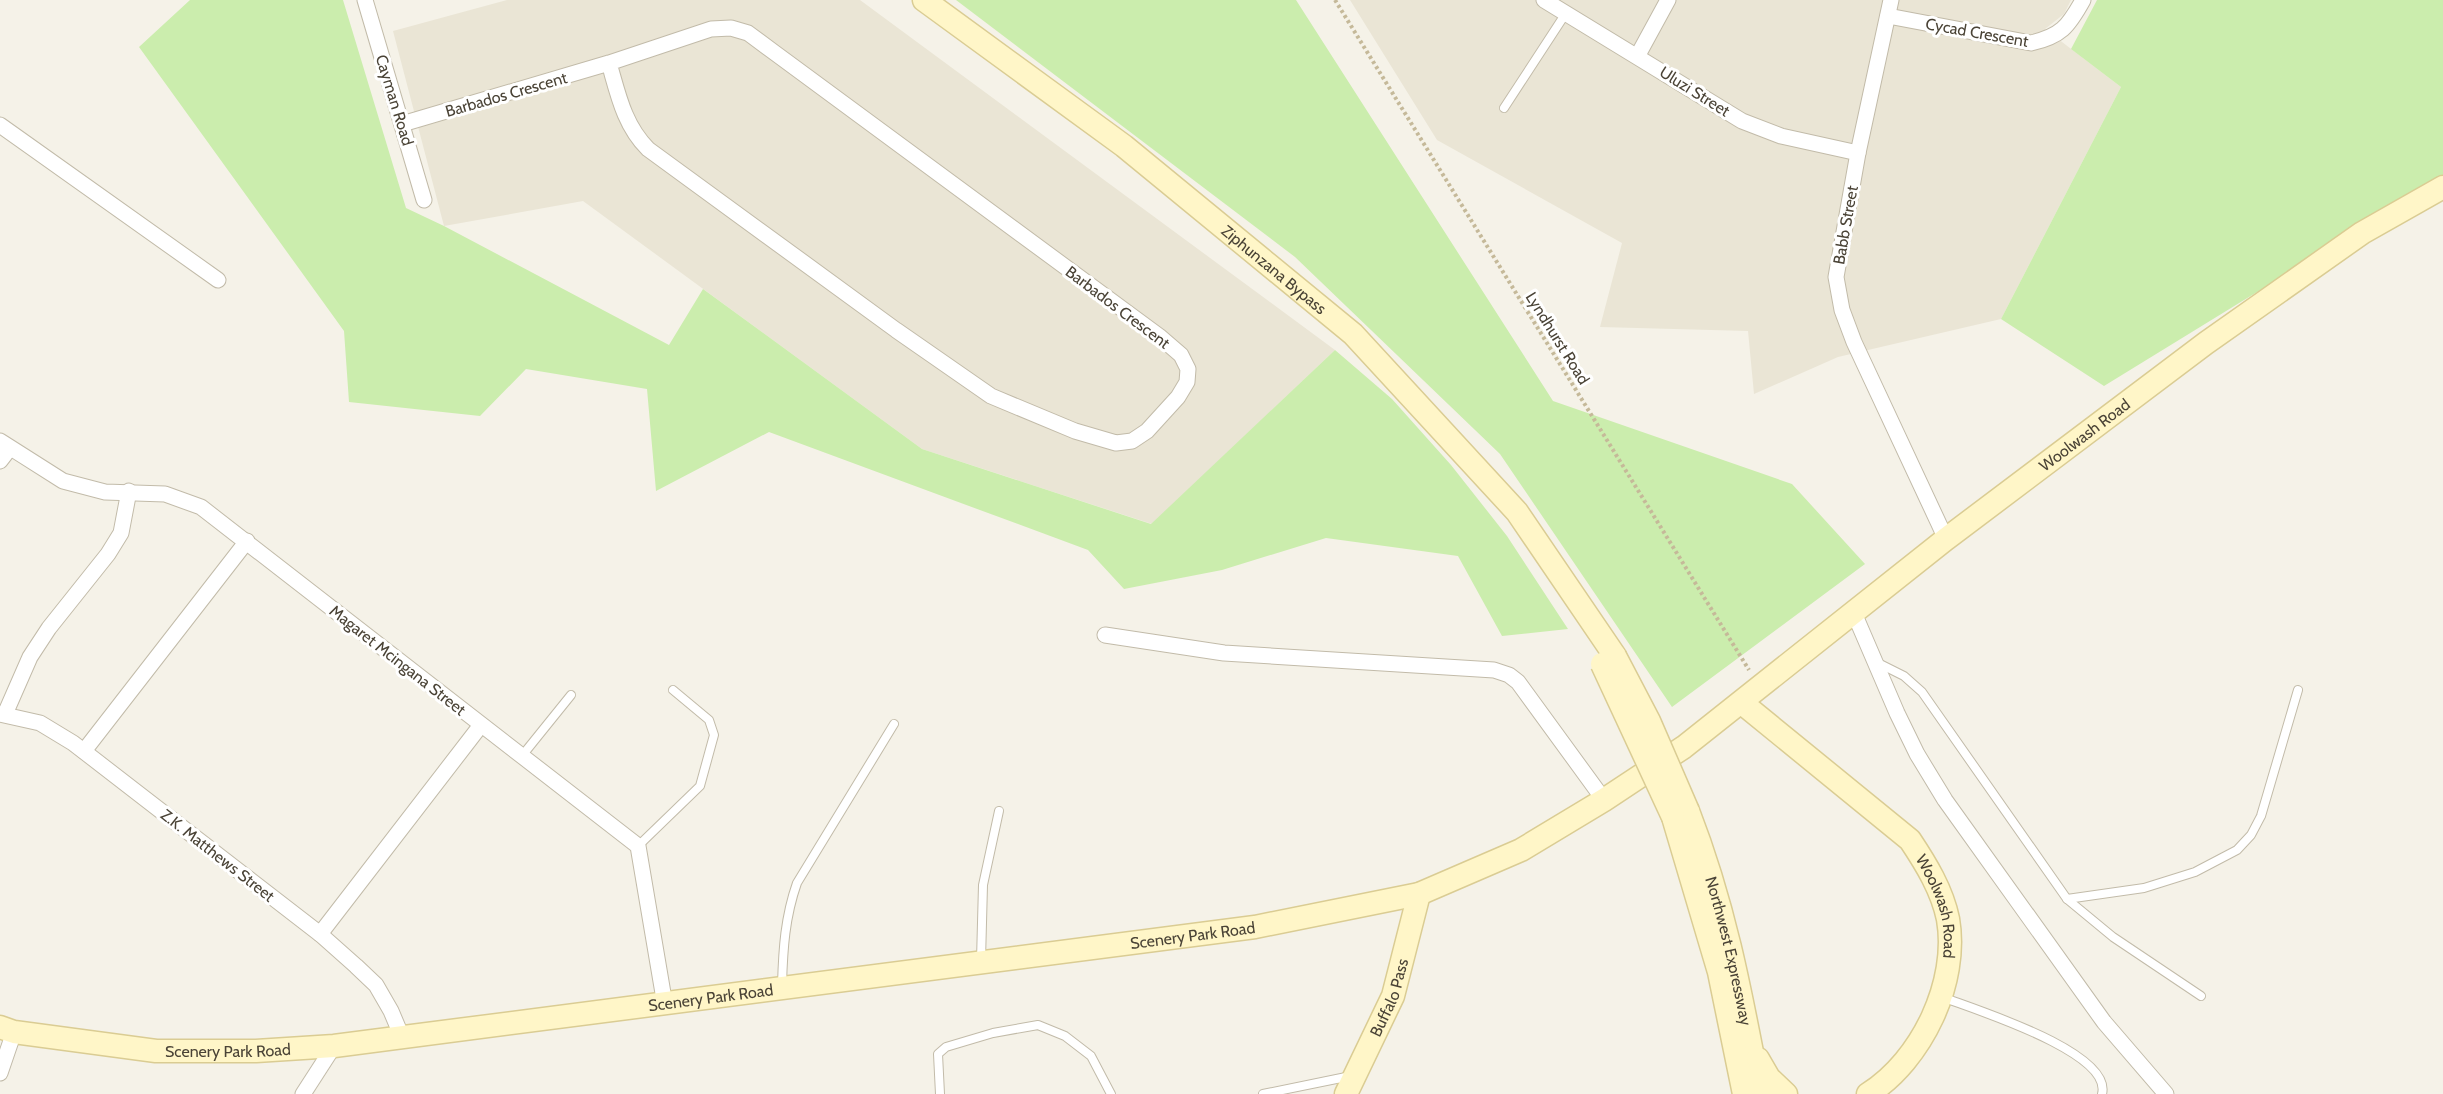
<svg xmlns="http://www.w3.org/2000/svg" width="2443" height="1094" font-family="Cabin,sans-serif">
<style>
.residential{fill:#eae5d5}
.green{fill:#cbedad}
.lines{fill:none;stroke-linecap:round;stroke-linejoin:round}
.lane-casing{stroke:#c2bba9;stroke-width:10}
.street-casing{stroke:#c2bba9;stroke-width:17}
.secondary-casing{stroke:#dacc93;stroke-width:25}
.path{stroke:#c5b999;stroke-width:4;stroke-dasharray:3 3;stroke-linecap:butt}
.lane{stroke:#fff;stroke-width:8}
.street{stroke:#fff;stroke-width:15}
.secondary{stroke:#fff6c8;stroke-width:22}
.secondary-bridge-casing{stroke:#dacc93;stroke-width:25;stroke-linecap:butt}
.secondary-bridge{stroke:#fff6c8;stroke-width:22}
.labels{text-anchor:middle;stroke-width:6;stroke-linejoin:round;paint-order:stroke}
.street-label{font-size:16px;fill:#4a4336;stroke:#fff}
</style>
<rect width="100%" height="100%" fill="#f5f2e8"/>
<g class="residential">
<polygon points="507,0 860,0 1335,350 1152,524 922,449 583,201 444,226 393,31"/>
<polygon points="1350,0 2071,0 2064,14 2045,29 2121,87 2001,319 1838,357 1754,394 1748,331 1600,327 1622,243 1437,140"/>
</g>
<g class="green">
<polygon points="190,0 343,0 406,208 444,226 669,345 703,289 922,449 1151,524 1335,350 1392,399 1451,465 1507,536 1568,629 1502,636 1458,556 1326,538 1222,570 1124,589 1088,550 769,432 656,491 647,389 526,369 480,416 349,402 344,331 139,47"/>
<polygon points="956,0 1296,0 1553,401 1792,484 1865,564 1672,707 1500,454 1295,257"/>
<polygon points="2097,0 2443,0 2443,178 2104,386 2001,319 2121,87 2071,49"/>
</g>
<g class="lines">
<defs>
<g id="lane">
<polyline points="1504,108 1566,13"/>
<polyline points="1878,663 1904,676 1922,692 2067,899 2113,937 2201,996"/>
<polyline points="521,757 571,695"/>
<polyline points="638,846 700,786 714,735 709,720 673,690"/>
<polyline points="2067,899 2144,888 2195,872 2237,850 2251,835 2261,816 2298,690"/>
<polyline points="981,960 983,885 999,811"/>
<path d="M782,985C783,949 785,917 797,883L894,724"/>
<path d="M1942,997C1973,1009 2113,1052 2102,1094"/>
<polyline points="940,1094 938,1054 946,1047 993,1033 1038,1025 1065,1036 1091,1056 1111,1094"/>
<polyline points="1263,1094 1351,1076"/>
</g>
<g id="street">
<polyline points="365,0 424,200"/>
<polyline points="1544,0 1742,121 1781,136 1858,153"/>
<polyline points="1891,0 1858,153 1836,277 1842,310 1854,342 1946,539"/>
<path d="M1888,16L2031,43C2061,36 2068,27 2083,0"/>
<polyline points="1638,55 1668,0"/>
<path d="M402,124L609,63L711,29L731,28L748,33L775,53L1159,336L1181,355L1188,369L1187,382L1178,397L1147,431L1132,441L1116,443L1075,431L991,396L896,330L648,149C624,125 618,94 609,63"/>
<polyline points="0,125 218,280"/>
<polyline points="0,441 63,481 105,492 165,494 201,507 638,846 665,1005"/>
<polyline points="0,461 10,448"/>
<polyline points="1854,613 1897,713 1917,754 1945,800 2104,1022 2166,1094"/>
<polyline points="1105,635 1224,653 1494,670 1509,675 1518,682 1604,800"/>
<polyline points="0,714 40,723 73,743 320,934 356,966 376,985 391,1011 402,1037"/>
<polyline points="5,714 30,657 49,628 108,554 121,533 129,491"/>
<polyline points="84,751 247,541"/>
<polyline points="320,934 481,725"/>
<polyline points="0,1073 14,1032"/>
<polyline points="303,1094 334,1046"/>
</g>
<g id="secondary">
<path id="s1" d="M924,0L1124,146L1353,334L1517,512L1615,656"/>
<path id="s2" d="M1742,703L1910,840C1926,864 1942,890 1948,919C1959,982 1922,1060 1868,1094"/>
<path id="s3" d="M1688,811C1725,906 1741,994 1760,1094"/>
<polyline points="1673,817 1719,972 1744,1094"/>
<path id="s4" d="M0,1027L14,1032L156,1051H256L334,1046L1255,927L1419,894L1521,850L1604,800L1684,747L1946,539L2206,343L2362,233L2443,187"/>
<polyline points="1758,1059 1769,1078 1786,1094"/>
<path id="s5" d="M1346,1094L1393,996L1419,894"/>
</g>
</defs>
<use href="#lane" class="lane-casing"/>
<use href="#street" class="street-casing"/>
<use href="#secondary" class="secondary-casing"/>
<polyline class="path" points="1335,0 1749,670"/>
<use href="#lane" class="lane"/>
<use href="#street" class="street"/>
<use href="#secondary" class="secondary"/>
<defs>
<g id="secondary-bridge">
<polyline points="1615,656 1649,721 1688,811"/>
<polyline points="1602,664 1673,817"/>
</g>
</defs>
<use href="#secondary-bridge" class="secondary-bridge-casing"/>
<use href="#secondary-bridge" class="secondary-bridge"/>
</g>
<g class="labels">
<g class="street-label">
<text transform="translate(1977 32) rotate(10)" y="6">Cycad Crescent</text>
<text transform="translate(1695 91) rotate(32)" y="6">Uluzi Street</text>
<text transform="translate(506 94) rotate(-16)" y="6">Barbados Crescent</text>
<text transform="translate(395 100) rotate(73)" y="6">Cayman Road</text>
<text transform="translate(1845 225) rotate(-80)" y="6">Babb Street</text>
<text dy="6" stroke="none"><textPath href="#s1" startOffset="442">Ziphunzana Bypass</textPath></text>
<text transform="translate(1118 307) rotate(37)" y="6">Barbados Crescent</text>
<text transform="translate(1558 338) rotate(58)" y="6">Lyndhurst Road</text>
<text dy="6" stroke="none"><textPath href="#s4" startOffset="2244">Woolwash Road</textPath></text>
<text transform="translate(398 660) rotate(38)" y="6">Magaret Mcingana Street</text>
<text transform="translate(218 855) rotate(38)" y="6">Z.K. Matthews Street</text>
<text dy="6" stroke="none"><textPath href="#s2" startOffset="290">Woolwash Road</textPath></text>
<text dy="6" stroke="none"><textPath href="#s4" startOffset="1202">Scenery Park Road</textPath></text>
<text dy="6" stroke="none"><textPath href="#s3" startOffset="146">Northwest Expressway</textPath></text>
<text dy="6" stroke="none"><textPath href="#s5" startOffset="106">Buffalo Pass</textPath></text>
<text dy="6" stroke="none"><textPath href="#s4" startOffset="716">Scenery Park Road</textPath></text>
<text dy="6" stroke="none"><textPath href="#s4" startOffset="230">Scenery Park Road</textPath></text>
</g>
</g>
</svg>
